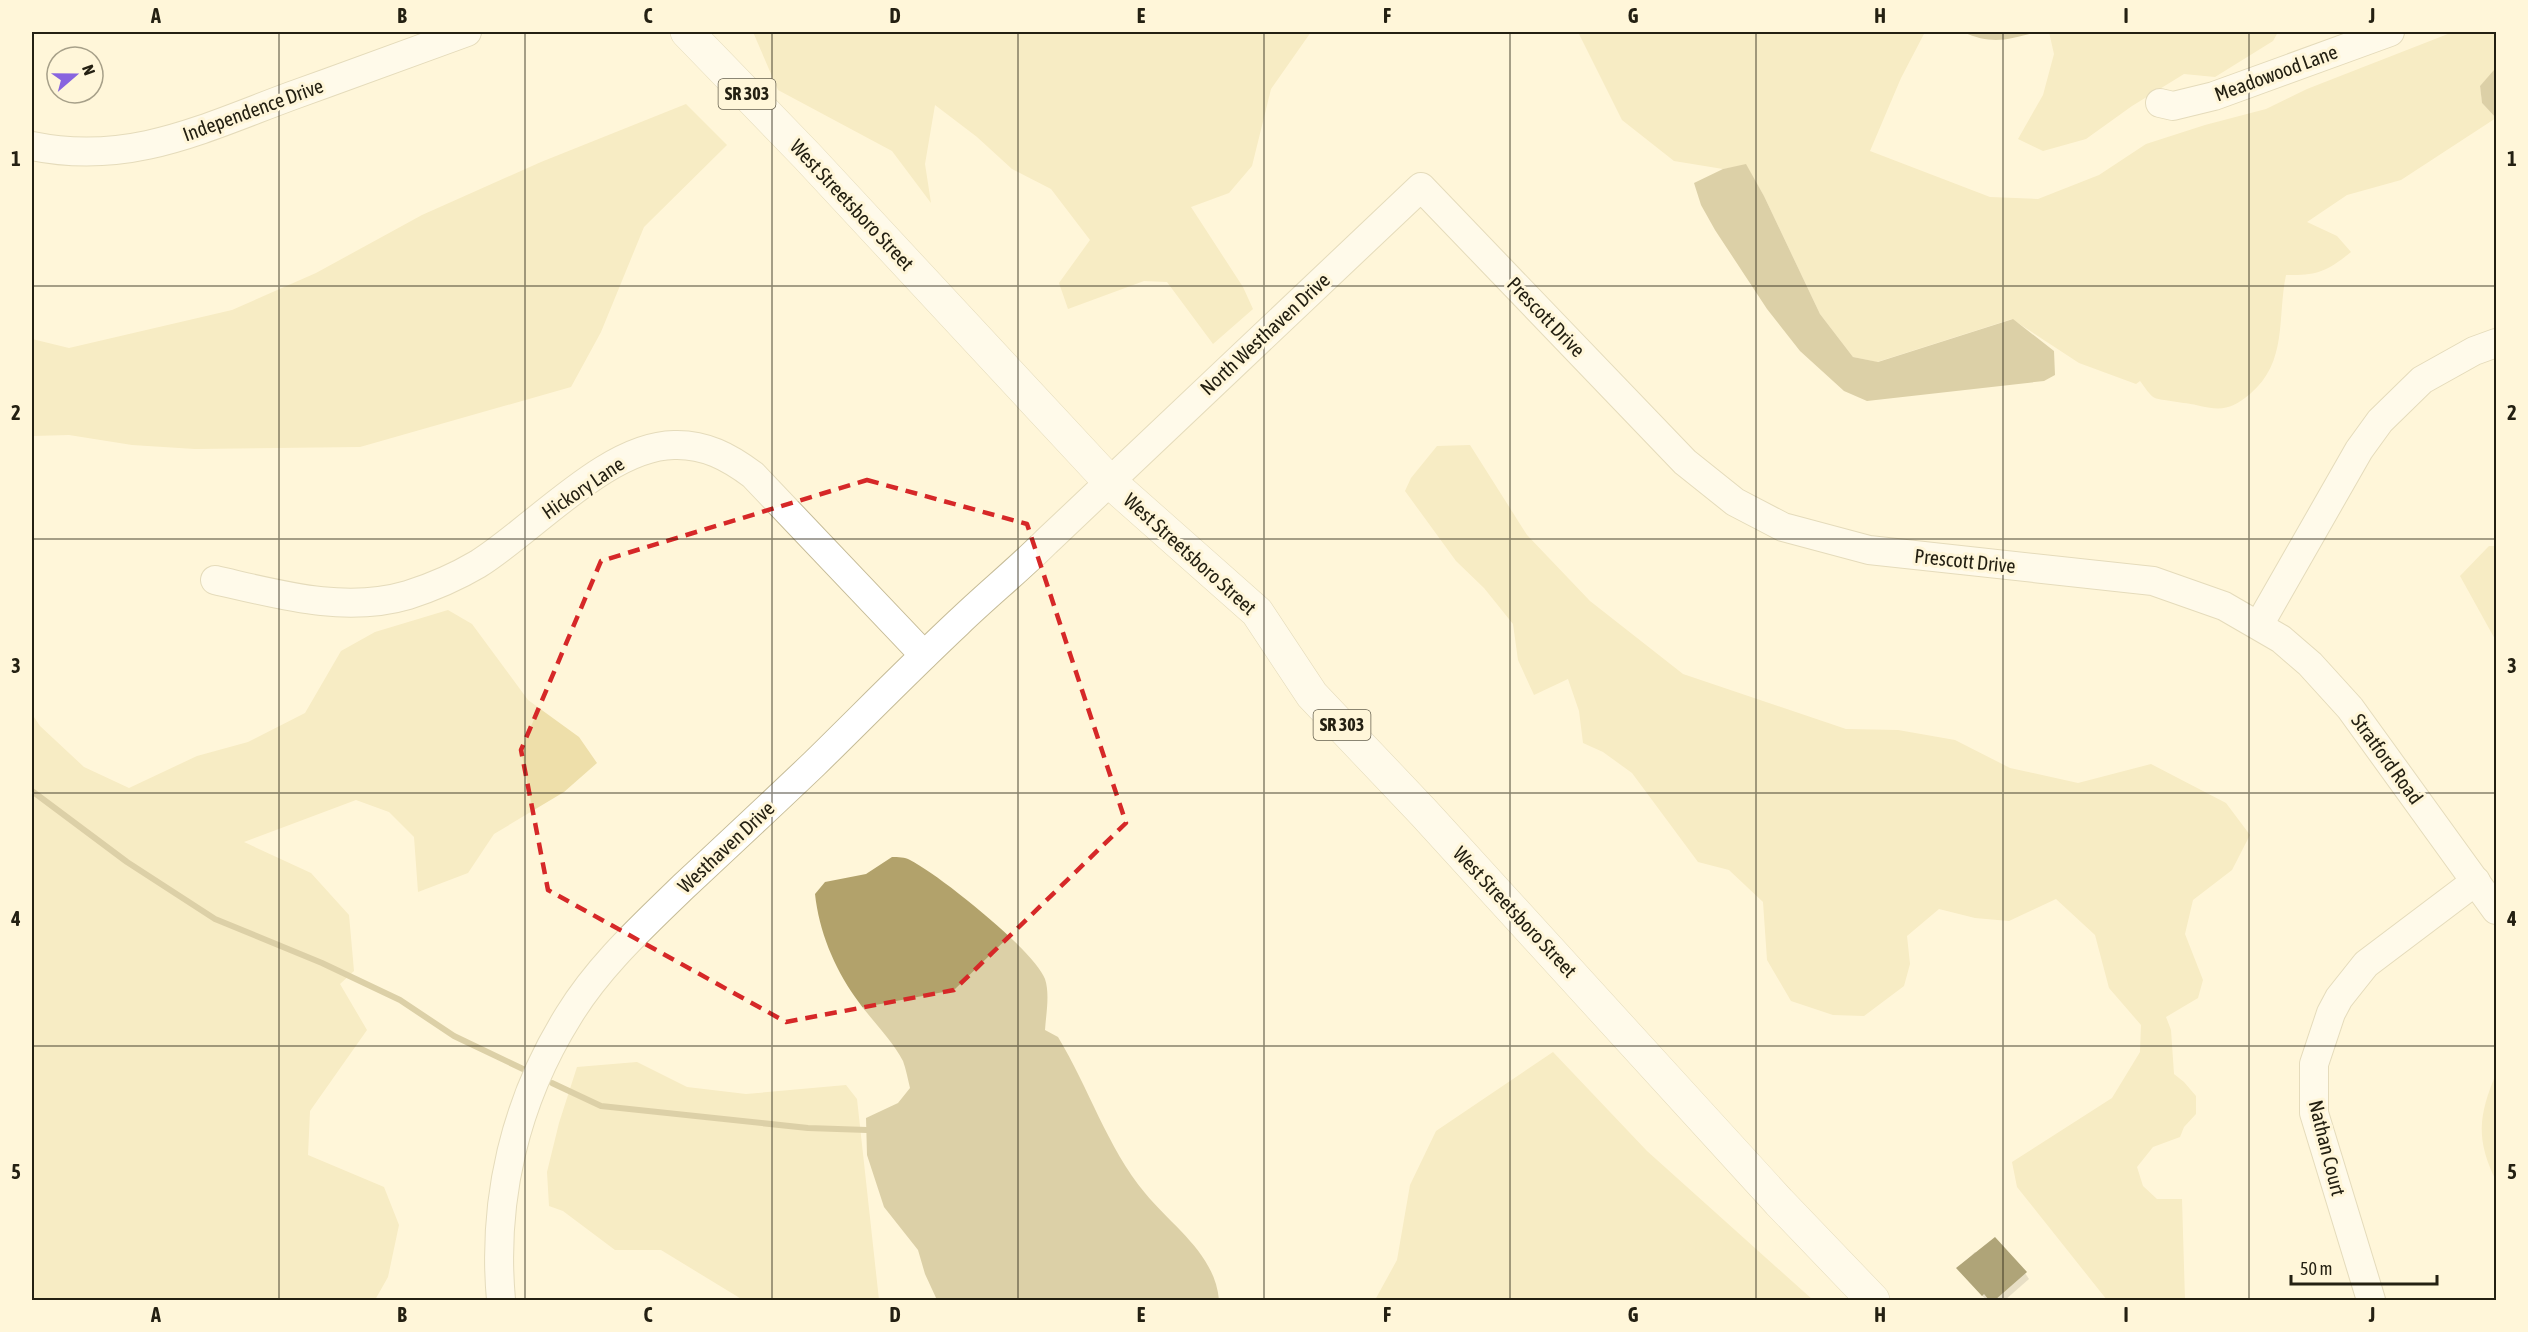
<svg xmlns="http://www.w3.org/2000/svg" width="2528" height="1332" font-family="'Asap Condensed',sans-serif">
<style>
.green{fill:#eedfaa}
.water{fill:#b2a26b}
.shadow{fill:#0003}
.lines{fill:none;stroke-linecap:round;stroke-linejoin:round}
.stream{stroke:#b2a26b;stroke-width:6}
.building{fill:#4f4103}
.minor-casing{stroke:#c5bb97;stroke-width:30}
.major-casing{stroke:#c5bb97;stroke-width:34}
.minor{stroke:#fff;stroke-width:28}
.major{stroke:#fff;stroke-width:33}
.marked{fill:none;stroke:#d62828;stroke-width:4.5;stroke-dasharray:12 8;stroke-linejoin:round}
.grid{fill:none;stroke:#242012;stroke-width:1.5;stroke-opacity:0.55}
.labels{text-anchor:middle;stroke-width:6;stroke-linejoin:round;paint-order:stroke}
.shield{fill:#fff6d9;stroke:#66604e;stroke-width:1.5}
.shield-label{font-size:18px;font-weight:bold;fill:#242012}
.street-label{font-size:20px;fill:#242012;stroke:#fff6d9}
.neatline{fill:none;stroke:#242012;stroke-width:2}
.grid-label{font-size:20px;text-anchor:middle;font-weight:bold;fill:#242012}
</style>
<rect width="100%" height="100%" fill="#fff6d9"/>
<g class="green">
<polygon points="753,32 1311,32 1271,89 1252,166 1229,193 1191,207 1243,287 1253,309 1213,344 1167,282 1144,281 1068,309 1059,283 1090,240 1051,189 1012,169 977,137 935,105 925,164 931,203 892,151 778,90"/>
<path d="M1578,32H1925L1901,78L1870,151L1990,197L2038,199L2099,175L2146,144L2205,125L2266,109L2307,89L2453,32H2496V70L2480,86L2482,103L2496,118L2401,180L2347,195L2307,222L2337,236L2351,252C2328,271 2316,276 2286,275C2277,318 2288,362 2250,394C2231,410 2221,411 2196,405C2188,403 2159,400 2155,398C2150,396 2144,386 2140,381L2136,384L2079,363L2012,319L1877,362L1853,357L1820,314L1764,196L1746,165L1723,169L1674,161L1622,120Z"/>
<polygon points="2049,32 2278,32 2273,41 2215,77 2184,74 2132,106 2086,139 2043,151 2018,139 2043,95 2054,54"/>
<polygon points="686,104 727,145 644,227 601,332 571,387 360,447 195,449 132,445 69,435 32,436 32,339 69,348 232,310 316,273 422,215 541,162"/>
<polygon points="1470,445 1527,535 1590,601 1683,674 1846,729 1898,730 1955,740 2010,768 2078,783 2151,764 2226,803 2250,835 2232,870 2193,900 2185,934 2203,980 2198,998 2166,1017 2171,1030 2174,1074 2184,1082 2196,1096 2196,1114 2184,1127 2180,1137 2153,1147 2137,1167 2143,1186 2157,1199 2182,1199 2185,1300 2107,1300 2017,1187 2012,1162 2112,1098 2140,1052 2141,1025 2109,988 2095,935 2056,899 2009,921 1975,918 1939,909 1907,936 1910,964 1904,986 1864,1016 1833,1015 1791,1001 1767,960 1763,902 1729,870 1698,862 1632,773 1603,752 1583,743 1579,711 1568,679 1534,695 1518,660 1513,624 1484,588 1456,561 1405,491 1411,478 1437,446"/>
<polygon points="2489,546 2496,546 2496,641 2460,576"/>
<polygon points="448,610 472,624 528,700 579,737 597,763 564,792 494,834 468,873 418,892 414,837 389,812 356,800 244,842 311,873 349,915 354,971 340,984 367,1030 310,1111 308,1155 384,1187 399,1225 388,1277 375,1300 32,1300 32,714 40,726 84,767 129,788 197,756 248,742 305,713 341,651 375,632"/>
<polygon points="1553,1052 1647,1151 1813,1300 1375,1300 1397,1260 1410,1185 1436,1131"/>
<polygon points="637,1062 687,1087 746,1094 846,1085 857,1099 879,1300 743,1300 661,1250 615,1250 563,1211 549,1206 547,1172 559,1123 577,1067"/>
<path d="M2496,1074V1181C2476,1140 2478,1116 2496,1074Z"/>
</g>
<g class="water">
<path d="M1963,32H2037C2007,40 1992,45 1963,32Z"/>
<polygon points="2494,70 2496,70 2496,118 2482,103 2480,86"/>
<polygon points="1746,164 1764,196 1820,314 1853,357 1878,362 2013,319 2054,351 2055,375 2044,381 1867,401 1844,391 1800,351 1767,309 1715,230 1701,205 1694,183 1723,169"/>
<path d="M892,857C898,857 905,857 910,860C938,874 1035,951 1045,979C1050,994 1046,1014 1045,1030L1058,1037C1089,1088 1107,1147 1145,1193C1173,1227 1215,1254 1219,1300H937L925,1274L918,1250L884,1207L867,1155L866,1118L898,1103L910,1088C908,1080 906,1069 903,1061C891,1038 870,1019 855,997C834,967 819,931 815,894L825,882L866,874Z"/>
</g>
<polygon class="shadow" points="1975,1252 2025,1273 2029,1279 2005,1300 1986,1300 1958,1268"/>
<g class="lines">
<g class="stream">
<polyline points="32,791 127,862 215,919 322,963 400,1000 454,1036 523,1069"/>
<polyline points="552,1083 601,1106 808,1128 867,1130"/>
</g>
</g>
<polygon class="building" points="1995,1237 2027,1272 1995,1300 1989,1300 1984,1294 1982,1296 1956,1268"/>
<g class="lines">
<defs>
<g id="minor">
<polyline points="2160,103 2173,106 2214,96 2390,32"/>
<path d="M32,146C129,166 202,129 291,96C350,75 409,53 467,32"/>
<path d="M215,580C277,594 344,614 408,595C433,587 456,577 478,564C534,529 607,446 674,445C705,444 729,457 753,475L924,655"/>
<polyline points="2259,625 2359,450 2380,421 2422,380 2474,351 2496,343"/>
<path d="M501,1300C492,1200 515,1101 569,1015C599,966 642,927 683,887C727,846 771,805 814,764C862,717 909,669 958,623C987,595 1018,570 1046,542C1171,423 1296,305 1421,187L1685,462L1735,502L1783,527L1869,550L2153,581L2224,606L2281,639L2310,664L2350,708L2496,910"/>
<polyline points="2371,1300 2314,1113 2314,1064 2331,1013 2339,998 2366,964 2476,881"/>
</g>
<polyline id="major" points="687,32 807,156 1109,481 1257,612 1312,695 1424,813 1779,1202 1873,1300"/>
</defs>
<use href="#minor" class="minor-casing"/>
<use href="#major" class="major-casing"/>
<use href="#minor" class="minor"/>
<use href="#major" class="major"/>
</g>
<path d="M0 0H2528V1332H0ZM867,480L1027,524L1126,823L954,990L786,1022L548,890L521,750L601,561Z" fill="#fff6d9" fill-opacity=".55" fill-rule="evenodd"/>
<path class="marked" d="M867,480L1027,524L1126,823L954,990L786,1022L548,890L521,750L601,561Z"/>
<path class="grid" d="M279,32V1300M525,32V1300M772,32V1300M1018,32V1300M1264,32V1300M1510,32V1300M1756,32V1300M2003,32V1300M2249,32V1300M32,286H2496M32,539H2496M32,793H2496M32,1046H2496"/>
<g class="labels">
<g class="shield">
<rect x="718.5" y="79" width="57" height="30" rx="4.5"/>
<rect x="1313.5" y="710" width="57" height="30" rx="4.5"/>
</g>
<g class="shield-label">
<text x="747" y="100">SR 303</text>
<text x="1342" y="731">SR 303</text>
</g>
<g class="street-label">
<text transform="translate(2276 73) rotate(-20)" y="7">Meadowood Lane</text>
<text transform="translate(253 110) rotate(-20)" y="7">Independence Drive</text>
<text transform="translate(852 205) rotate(47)" y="7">West Streetsboro Street</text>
<text transform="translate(1546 317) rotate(46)" y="7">Prescott Drive</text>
<text transform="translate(1265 334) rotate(-43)" y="7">North Westhaven Drive</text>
<text transform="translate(583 488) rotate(-34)" y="7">Hickory Lane</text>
<text transform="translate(1190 554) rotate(42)" y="7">West Streetsboro Street</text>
<text transform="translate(1965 561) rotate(6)" y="7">Prescott Drive</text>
<text transform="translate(2387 759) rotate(54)" y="7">Stratford Road</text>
<text transform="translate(726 847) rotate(-43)" y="7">Westhaven Drive</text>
<text transform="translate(1515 912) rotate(47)" y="7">West Streetsboro Street</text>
<text transform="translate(2327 1148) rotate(76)" y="7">Nathan Court</text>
</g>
</g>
<rect width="2528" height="1332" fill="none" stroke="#fff6d9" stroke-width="66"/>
<g transform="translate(75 75) rotate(70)"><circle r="28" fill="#fff6d9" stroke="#a7a089" stroke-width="1.5"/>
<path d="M0-4.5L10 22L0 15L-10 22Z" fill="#8864df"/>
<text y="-9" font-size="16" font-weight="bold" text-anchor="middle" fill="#242012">N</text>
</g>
<path d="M2291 1275v9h146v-9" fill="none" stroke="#242012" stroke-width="3"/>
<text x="2300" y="1275" font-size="18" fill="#242012" stroke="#fff6d9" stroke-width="4.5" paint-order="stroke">50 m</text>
<rect x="33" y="33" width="2462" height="1266" class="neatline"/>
<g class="grid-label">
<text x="156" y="23">A</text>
<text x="402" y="23">B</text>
<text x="648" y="23">C</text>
<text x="895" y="23">D</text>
<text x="1141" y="23">E</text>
<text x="1387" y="23">F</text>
<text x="1633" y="23">G</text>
<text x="1880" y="23">H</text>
<text x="2126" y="23">I</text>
<text x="2372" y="23">J</text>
<text x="16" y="166">1</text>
<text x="2512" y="166">1</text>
<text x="16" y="420">2</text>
<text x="2512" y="420">2</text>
<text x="16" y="673">3</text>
<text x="2512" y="673">3</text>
<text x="16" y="926">4</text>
<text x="2512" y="926">4</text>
<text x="16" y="1179">5</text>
<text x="2512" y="1179">5</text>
<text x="156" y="1322">A</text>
<text x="402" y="1322">B</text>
<text x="648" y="1322">C</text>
<text x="895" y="1322">D</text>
<text x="1141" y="1322">E</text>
<text x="1387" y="1322">F</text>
<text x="1633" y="1322">G</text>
<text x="1880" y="1322">H</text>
<text x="2126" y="1322">I</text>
<text x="2372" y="1322">J</text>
</g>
</svg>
